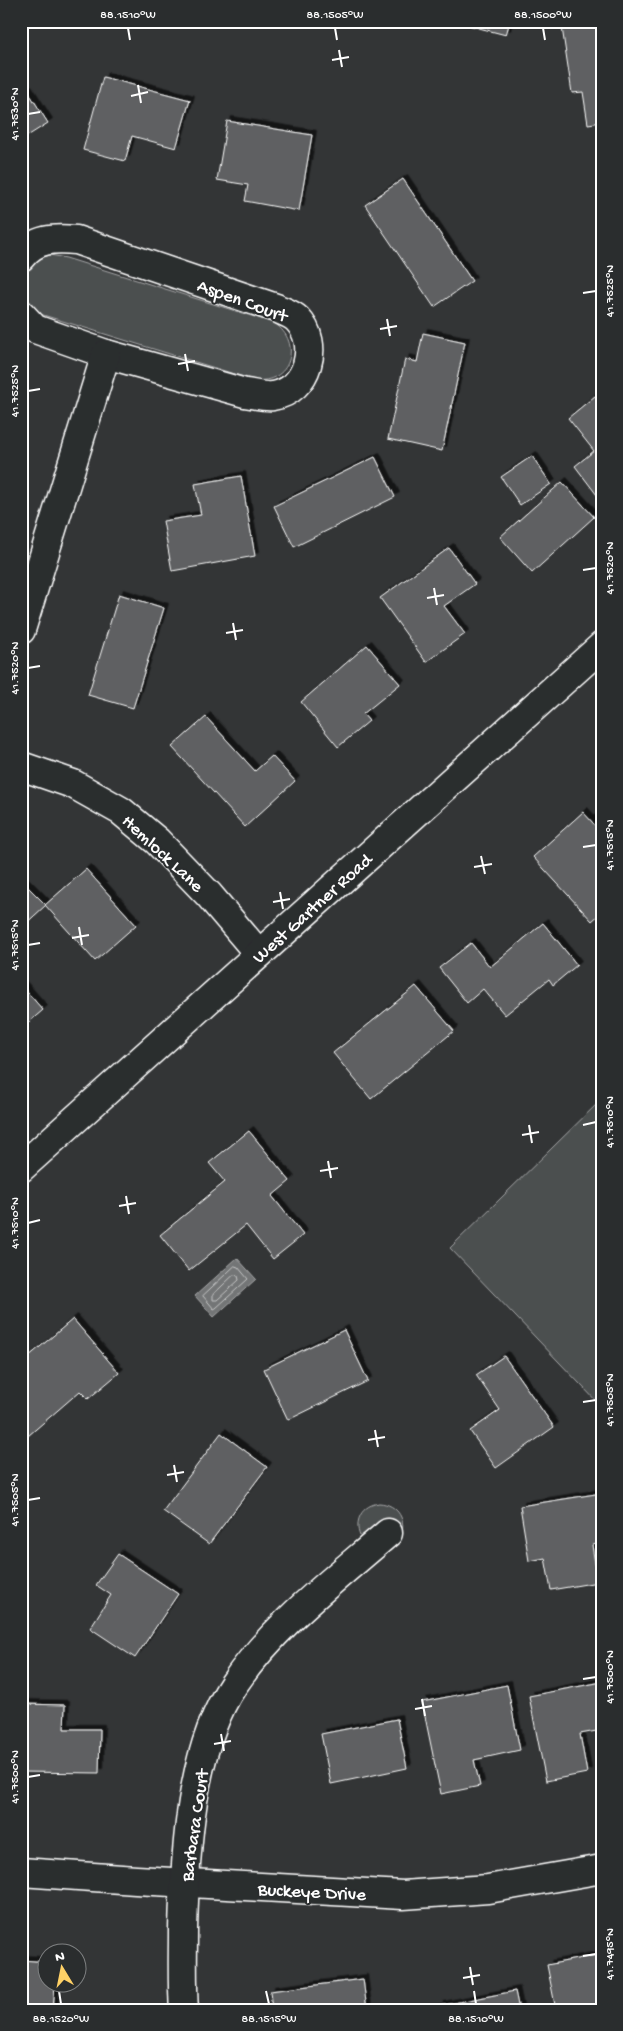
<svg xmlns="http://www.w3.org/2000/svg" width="623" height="2031" font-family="'Gochi Hand',sans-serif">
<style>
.green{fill:#4c4f50;stroke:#a6a7a8}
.water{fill:#737576;stroke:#abacad}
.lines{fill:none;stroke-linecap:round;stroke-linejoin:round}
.shore{stroke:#c7c8c8;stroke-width:1}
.building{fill:#5f6162;stroke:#fff;filter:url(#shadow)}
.street-casing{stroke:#fff;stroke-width:31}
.secondary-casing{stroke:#fff;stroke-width:31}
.street{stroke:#2a2d2e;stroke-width:28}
.secondary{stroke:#2a2d2e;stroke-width:28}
.ticks{fill:none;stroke:#fff;stroke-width:2}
.labels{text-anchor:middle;stroke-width:4;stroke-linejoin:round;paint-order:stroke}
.street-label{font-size:19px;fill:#fff;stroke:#2a2d2e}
.neatline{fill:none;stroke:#fff;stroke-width:2}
.ticks-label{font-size:12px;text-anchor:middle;fill:#fff}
</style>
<defs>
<filter id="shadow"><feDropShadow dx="4.5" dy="-4.5" stdDeviation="0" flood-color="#0009"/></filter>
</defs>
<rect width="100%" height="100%" fill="#333536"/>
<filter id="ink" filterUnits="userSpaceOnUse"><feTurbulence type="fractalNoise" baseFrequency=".02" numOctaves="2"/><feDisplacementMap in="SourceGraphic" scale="10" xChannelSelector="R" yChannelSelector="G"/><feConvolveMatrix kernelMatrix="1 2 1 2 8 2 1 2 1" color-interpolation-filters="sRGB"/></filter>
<g filter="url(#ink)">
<g class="green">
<path d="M50,255L66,258L274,323C304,343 290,385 254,380L40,314C15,295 15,264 50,255Z"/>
<polygon points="602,1099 602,1407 450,1248"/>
<path d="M379,1503C398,1504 408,1521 400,1538L364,1543C352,1527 358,1506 379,1503Z"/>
</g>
<polygon class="water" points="237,1258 256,1279 214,1317 195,1296"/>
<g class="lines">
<g class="shore">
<polygon points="235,1266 238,1267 248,1279 216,1308 214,1309 203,1296"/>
<polygon points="234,1275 238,1276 239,1280 217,1300 213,1300 213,1295"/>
</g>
</g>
<g class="building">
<polygon points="452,21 510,21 506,35"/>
<polygon points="561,21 602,21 602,122 588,124 583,92 572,93"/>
<polygon points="103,77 190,100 176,148 132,136 125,161 83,150"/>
<polygon points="27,90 48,123 21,140 21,94"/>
<polygon points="227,121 312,135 299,211 245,201 248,185 217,180"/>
<polygon points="403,179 472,281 434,307 365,205"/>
<polygon points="423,333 465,342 442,451 388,439 405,359 417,362"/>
<polygon points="595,396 602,404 602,497 600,499 575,466 594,451 568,418"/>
<polygon points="532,456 551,484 520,505 501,477"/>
<polygon points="375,457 395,497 294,547 274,506"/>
<polygon points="241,476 255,556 172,571 163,521 201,515 195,484"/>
<polygon points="562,482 594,517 532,573 500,537"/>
<polygon points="449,548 475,584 444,606 465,634 426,662 380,598"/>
<polygon points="119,594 164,608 133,708 88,695"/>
<polygon points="367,645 400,684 363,714 369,721 338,747 301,702"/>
<polygon points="206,717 255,771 272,756 295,781 245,827 172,747"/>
<polygon points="583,812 602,833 602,912 592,921 533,857"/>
<polygon points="86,869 136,925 95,961 45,905"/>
<polygon points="21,880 46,905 21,928"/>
<polygon points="543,923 577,965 553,985 549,979 505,1015 483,989 467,1003 439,968 471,943 490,967"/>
<polygon points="21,985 43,1010 21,1029"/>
<polygon points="416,986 454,1031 371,1099 333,1053"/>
<polygon points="249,1131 290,1181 272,1196 303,1235 273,1259 246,1225 189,1271 160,1235 225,1182 209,1163"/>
<polygon points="73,1319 119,1373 88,1399 80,1391 21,1442 21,1363"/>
<polygon points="344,1330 368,1381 288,1420 264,1369"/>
<polygon points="504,1356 554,1427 496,1468 470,1431 500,1410 476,1375"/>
<polygon points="221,1433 267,1467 209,1544 163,1511"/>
<polygon points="602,1493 602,1543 592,1545 598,1582 551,1590 545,1558 529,1561 520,1506"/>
<polygon points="118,1554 178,1594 135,1658 90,1628 111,1595 96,1585"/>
<polygon points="602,1682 602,1730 580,1734 587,1773 546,1781 529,1696"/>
<polygon points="507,1685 520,1750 474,1760 480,1786 441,1794 422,1702"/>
<polygon points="21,1704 65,1705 64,1729 100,1729 99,1773 21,1772"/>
<polygon points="397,1719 407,1768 331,1784 321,1734"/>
<polygon points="602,1954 602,2005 577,2010 556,2010 547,1965"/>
<polygon points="21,1960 48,1962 48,1984 55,1984 53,2010 21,2008"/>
<polygon points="363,1979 367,2010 272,2010 270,1991"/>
<polygon points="515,1991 519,2010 440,2010 439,2006"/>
</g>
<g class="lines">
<defs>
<g id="street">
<path d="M21,257C35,238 55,238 76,240L276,308C282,311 292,314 297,319C321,343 308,391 273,396C264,397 254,394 245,393L106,354L35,329L21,314"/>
<polyline points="21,630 106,354"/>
<polyline points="21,766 73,784 121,811 157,841 209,895 259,954"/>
<polyline points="21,1872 136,1880 403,1895 488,1889 602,1869"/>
<path d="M184,2010C182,1983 183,1957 183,1930C185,1853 190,1749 234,1684C275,1624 334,1580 388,1533"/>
</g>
<polyline id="secondary" points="21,1168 602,646"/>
</defs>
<use href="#street" class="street-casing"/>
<use href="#secondary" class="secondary-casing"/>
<use href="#street" class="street"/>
<use href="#secondary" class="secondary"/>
</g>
</g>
<path class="ticks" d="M128,28L130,40M335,28L337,40M543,28L545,40M339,50L342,67M332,60L349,57M138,85L141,103M131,96L148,92M28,114L40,112M583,293L596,291M387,319L390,336M380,329L397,326M185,354L188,371M178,364L195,361M28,391L40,389M583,570L596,568M434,588L437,605M427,598L444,595M233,623L236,640M226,633L243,630M28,668L40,666M583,847L596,845M481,856L485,874M474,867L492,864M280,892L283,909M273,902L290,899M79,927L82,945M72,938L89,935M28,945L40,943M529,1125L532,1143M583,1125L596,1122M522,1135L539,1132M328,1161L331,1178M320,1171L338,1168M126,1196L129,1214M119,1206L136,1203M28,1223L40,1220M583,1402L596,1400M375,1430L378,1447M368,1440L385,1437M174,1465L177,1482M167,1475L184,1472M28,1500L40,1498M583,1679L596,1677M422,1699L425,1716M415,1709L432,1706M221,1734L224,1751M214,1744L231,1741M28,1777L40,1775M583,1956L596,1954M470,1967L473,1985M463,1978L480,1975M59,1991L61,2004M266,1991L269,2004M474,1991L476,2004"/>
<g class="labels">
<g class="street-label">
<text transform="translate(243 299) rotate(20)" y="7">Aspen Court</text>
<text transform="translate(164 852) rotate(43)" y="7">Hemlock Lane</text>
<text transform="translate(311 907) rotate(-42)" y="7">West Gartner Road</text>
<text transform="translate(193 1825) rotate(-82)" y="7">Barbara Court</text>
<text transform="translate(312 1890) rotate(3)" y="7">Buckeye Drive</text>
</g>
</g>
<rect width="623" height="2031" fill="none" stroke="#2a2d2e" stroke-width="55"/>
<g transform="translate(62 1968) rotate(350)"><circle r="24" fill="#2a2d2e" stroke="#7f8182"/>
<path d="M0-4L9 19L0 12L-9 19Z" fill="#ffd166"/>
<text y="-8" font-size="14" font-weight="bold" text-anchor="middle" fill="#ffffff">N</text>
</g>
<rect x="28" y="28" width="568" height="1976" class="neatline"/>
<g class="ticks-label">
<text x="128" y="18">88.1510°W</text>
<text x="335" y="18">88.1505°W</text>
<text x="543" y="18">88.1500°W</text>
<text transform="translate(14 114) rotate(-90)" y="4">41.7530°N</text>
<text transform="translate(609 291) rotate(-90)" y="4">41.7525°N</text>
<text transform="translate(14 391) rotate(-90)" y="4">41.7525°N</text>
<text transform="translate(609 568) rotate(-90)" y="4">41.7520°N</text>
<text transform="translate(14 668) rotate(-90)" y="4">41.7520°N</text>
<text transform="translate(609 845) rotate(-90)" y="4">41.7515°N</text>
<text transform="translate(14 945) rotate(-90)" y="4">41.7515°N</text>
<text transform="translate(609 1122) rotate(-90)" y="4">41.7510°N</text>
<text transform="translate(14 1223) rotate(-90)" y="4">41.7510°N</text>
<text transform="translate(609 1400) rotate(-90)" y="4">41.7505°N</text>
<text transform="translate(14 1500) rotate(-90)" y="4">41.7505°N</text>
<text transform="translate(609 1677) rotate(-90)" y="4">41.7500°N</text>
<text transform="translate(14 1777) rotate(-90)" y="4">41.7500°N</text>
<text transform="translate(609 1954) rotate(-90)" y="4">41.7495°N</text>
<text x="61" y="2022">88.1520°W</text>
<text x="269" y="2022">88.1515°W</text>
<text x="476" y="2022">88.1510°W</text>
</g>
</svg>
